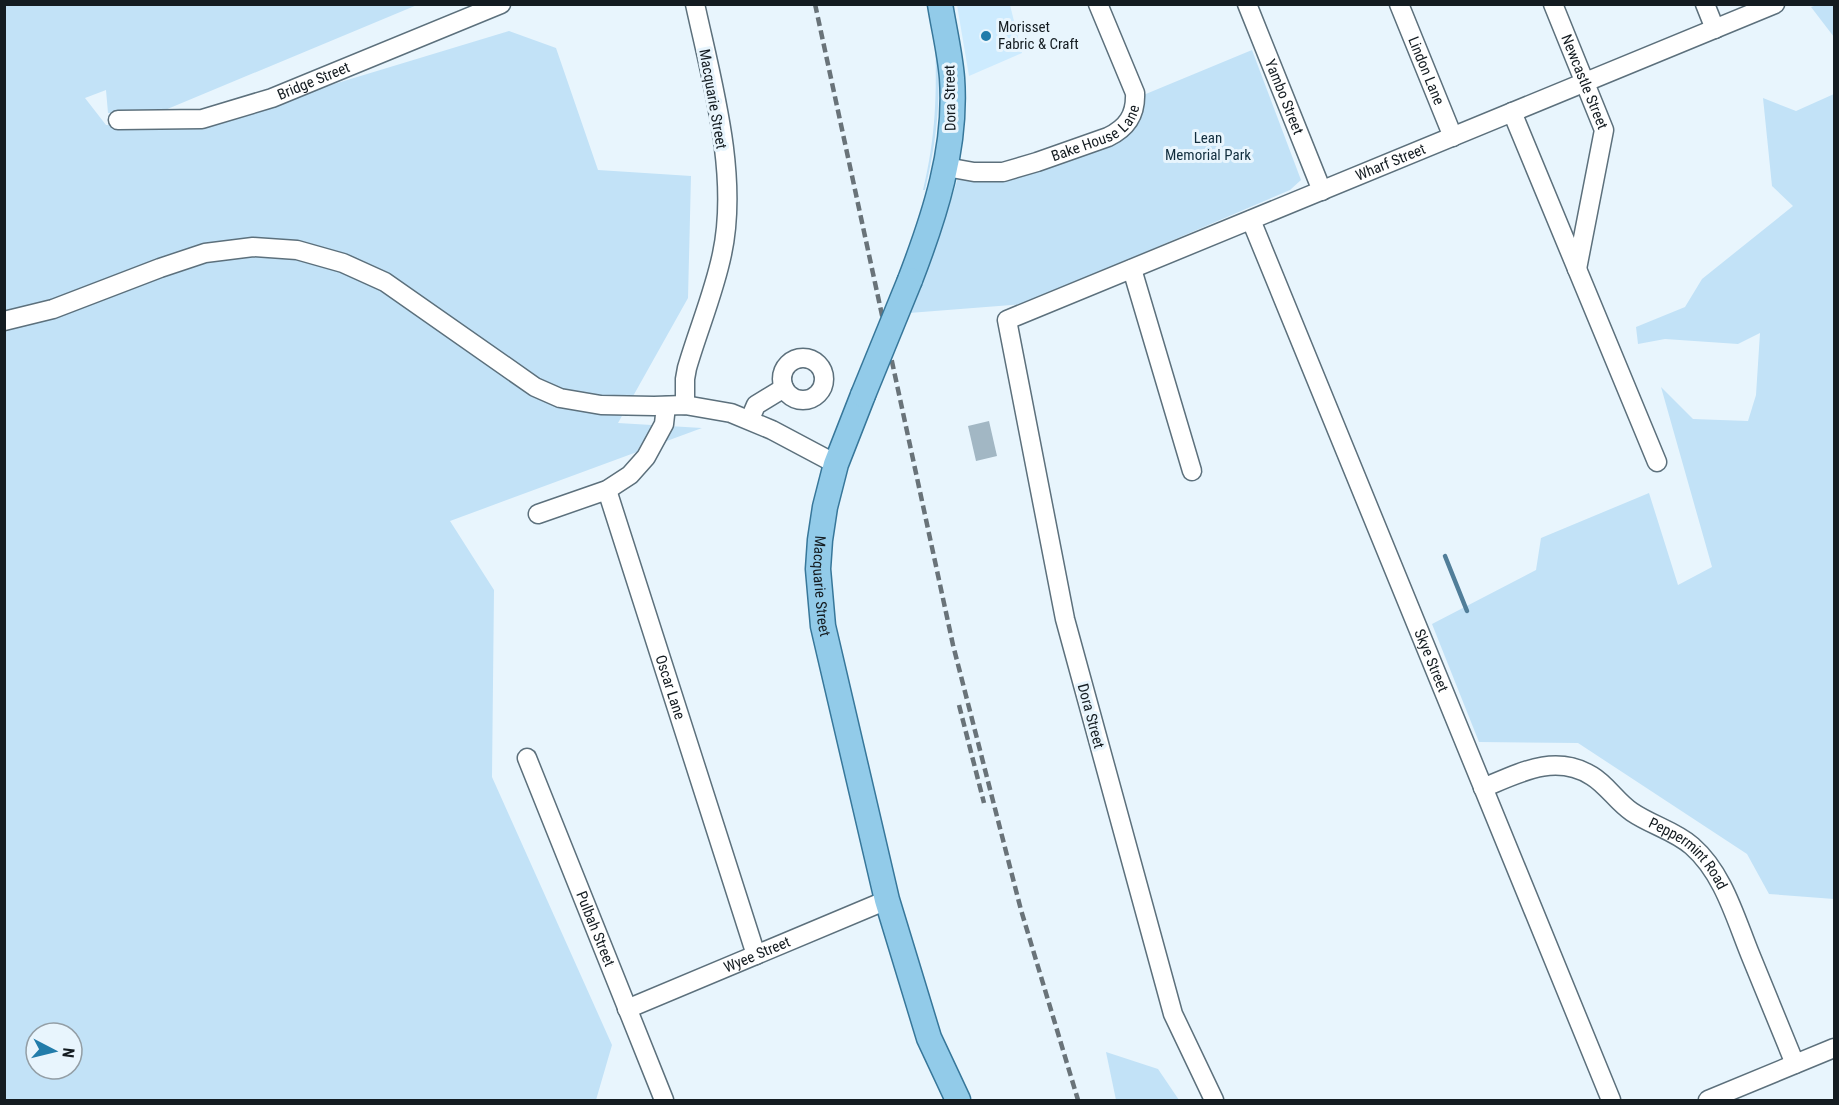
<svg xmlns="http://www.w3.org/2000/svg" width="1839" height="1105" font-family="'Roboto Condensed',sans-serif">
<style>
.built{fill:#cdebfe}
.green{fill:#c2e2f7;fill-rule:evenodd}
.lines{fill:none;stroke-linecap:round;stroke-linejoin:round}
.stream{stroke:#517e99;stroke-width:4.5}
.building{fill:#a2b7c4}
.minor-casing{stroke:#5c707c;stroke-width:21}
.major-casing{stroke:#37779a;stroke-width:27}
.minor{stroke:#fff;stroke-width:18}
.major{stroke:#92cbe9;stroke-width:24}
.rail{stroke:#697379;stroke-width:4.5;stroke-dasharray:9 4.5;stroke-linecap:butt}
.major-bridge-casing{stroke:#37779a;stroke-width:27;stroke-linecap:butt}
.major-bridge{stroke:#92cbe9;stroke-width:24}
.poi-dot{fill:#217caa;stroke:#e8f5fd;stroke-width:2}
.labels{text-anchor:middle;stroke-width:6;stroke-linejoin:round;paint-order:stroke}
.poi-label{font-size:15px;fill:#141c21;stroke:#e8f5fd;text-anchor:start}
.street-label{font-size:15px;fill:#141c21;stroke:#e8f5fd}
.park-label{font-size:15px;fill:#112e3e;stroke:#e8f5fd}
</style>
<rect width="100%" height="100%" fill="#e8f5fd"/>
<polygon class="built" points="957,5 1010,5 1022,53 969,76"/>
<g class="green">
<path d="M5,5H417L165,110L108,113L106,90L85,98L106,125L195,126L509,31L556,48L598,170L691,176L688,298L618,423L702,428L450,521L494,590L492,777L612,1045L596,1100H5ZM36,1033H72V1069H36Z"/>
<polygon points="1817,5 1834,5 1834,37 1811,7"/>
<path d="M935,38C943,90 937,140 925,190H923C936,136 937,93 935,38Z"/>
<polygon points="1252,50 1301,180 1290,190 1024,304 909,313 936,246 958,178 1125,136 1142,116 1141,96"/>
<polygon points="1834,94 1834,899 1769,894 1747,854 1578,743 1479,742 1432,624 1536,570 1541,538 1649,493 1678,585 1712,567 1661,387 1693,419 1748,421 1756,395 1760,333 1738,344 1665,339 1638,344 1636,327 1685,307 1702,279 1793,206 1772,186 1763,98 1796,111"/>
<polygon points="1106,1052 1158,1069 1179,1100 1116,1100"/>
</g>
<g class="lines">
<polyline class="stream" points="1445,556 1467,611"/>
</g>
<polygon class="building" points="989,421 997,456 976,461 968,426"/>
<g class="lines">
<defs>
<g id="minor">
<path id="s1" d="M1247,4L1322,191"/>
<path id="s2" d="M1399,4L1453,137"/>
<path id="s3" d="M1553,4L1604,130L1577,269"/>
<polyline points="1705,4 1715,29"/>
<polyline points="1512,112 1657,462"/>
<path id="s4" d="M118,120L202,119L272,98L501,4"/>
<path id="s5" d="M946,167L974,172H1003L1037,162L1108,137C1127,128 1136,115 1135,93L1098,4"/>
<path id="s6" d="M1251,220L1611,1100"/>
<polyline points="1132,269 1192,471"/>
<polyline points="4,321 53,309 160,268 205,253 253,247 297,250 343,263 385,282 535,387 560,398 601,405 654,406 685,405 731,413 772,430 836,464"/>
<circle cx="803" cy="379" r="21"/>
<path d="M685,405V379L687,368C698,330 714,293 722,254C739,175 712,82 695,4"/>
<polyline points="750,419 756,405 784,388"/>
<path id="s7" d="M607,490L756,955"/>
<polyline points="538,514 607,490 630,475 646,457 664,424 666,406"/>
<path id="s8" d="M527,758L664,1100"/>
<path id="s9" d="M1483,788C1519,773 1555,753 1592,776C1607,785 1617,802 1632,812C1651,825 1675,831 1692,846C1723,873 1735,917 1750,954C1765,990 1780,1027 1795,1064"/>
<path id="s10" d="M627,1009L887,900"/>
<path id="s11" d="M1214,1100L1173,1014L1065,619L1007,320L1775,4"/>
<polyline points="1708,1100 1834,1048"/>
</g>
<g id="major">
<path d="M910,280C935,215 957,148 952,78C950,53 944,29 940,4"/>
<path id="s12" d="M863,395L836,464L825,507L820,540L818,569L823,626L887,900L929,1038L958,1100"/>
</g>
</defs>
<use href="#minor" class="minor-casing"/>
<use href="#major" class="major-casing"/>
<use href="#minor" class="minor"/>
<use href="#major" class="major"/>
<g class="rail">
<polyline points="815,4 953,645 1021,910 1078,1100"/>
<polyline points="959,705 984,803"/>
</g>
<defs>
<polyline id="major-bridge" points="863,395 910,280"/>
</defs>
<use href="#major-bridge" class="major-bridge-casing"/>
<use href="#major-bridge" class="major-bridge"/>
</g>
<circle class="poi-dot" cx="986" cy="36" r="6"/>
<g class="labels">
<g class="poi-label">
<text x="998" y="32">Morisset<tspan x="998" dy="17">Fabric &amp; Craft</tspan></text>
</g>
<g class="street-label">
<text dy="5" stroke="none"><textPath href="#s2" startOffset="72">Lindon Lane</textPath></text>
<text dy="5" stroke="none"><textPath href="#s4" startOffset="202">Bridge Street</textPath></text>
<text dy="5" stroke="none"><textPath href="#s3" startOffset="84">Newcastle Street</textPath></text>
<text transform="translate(950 98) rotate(-91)" y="5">Dora Street</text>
<text dy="5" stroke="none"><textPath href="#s1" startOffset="100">Yambo Street</textPath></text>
<text transform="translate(713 99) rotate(80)" y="5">Macquarie Street</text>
<text dy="5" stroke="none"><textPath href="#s5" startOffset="160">Bake House Lane</textPath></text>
<text dy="5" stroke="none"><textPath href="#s11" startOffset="1224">Wharf Street</textPath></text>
<text dy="5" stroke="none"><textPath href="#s12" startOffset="198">Macquarie Street</textPath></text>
<text dy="5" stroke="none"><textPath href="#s6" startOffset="476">Skye Street</textPath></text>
<text dy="5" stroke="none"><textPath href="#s7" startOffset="207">Oscar Lane</textPath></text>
<text transform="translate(1091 716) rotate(75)" y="5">Dora Street</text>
<text dy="5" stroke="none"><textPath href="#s9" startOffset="240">Peppermint Road</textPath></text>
<text dy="5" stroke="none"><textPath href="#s8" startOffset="184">Pulbah Street</textPath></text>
<text dy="5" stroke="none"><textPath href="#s10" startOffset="141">Wyee Street</textPath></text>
</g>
<g class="park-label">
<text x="1208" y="143">Lean<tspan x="1208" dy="17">Memorial Park</tspan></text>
</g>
</g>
<rect width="1839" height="1105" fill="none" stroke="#141c21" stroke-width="12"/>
<g transform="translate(54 1051) rotate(97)"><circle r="28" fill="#e8f5fd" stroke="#939ea5" stroke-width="1.5"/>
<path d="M0-4.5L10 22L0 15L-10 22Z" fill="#217caa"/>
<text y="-9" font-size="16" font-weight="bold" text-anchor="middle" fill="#141c21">N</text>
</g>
</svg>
